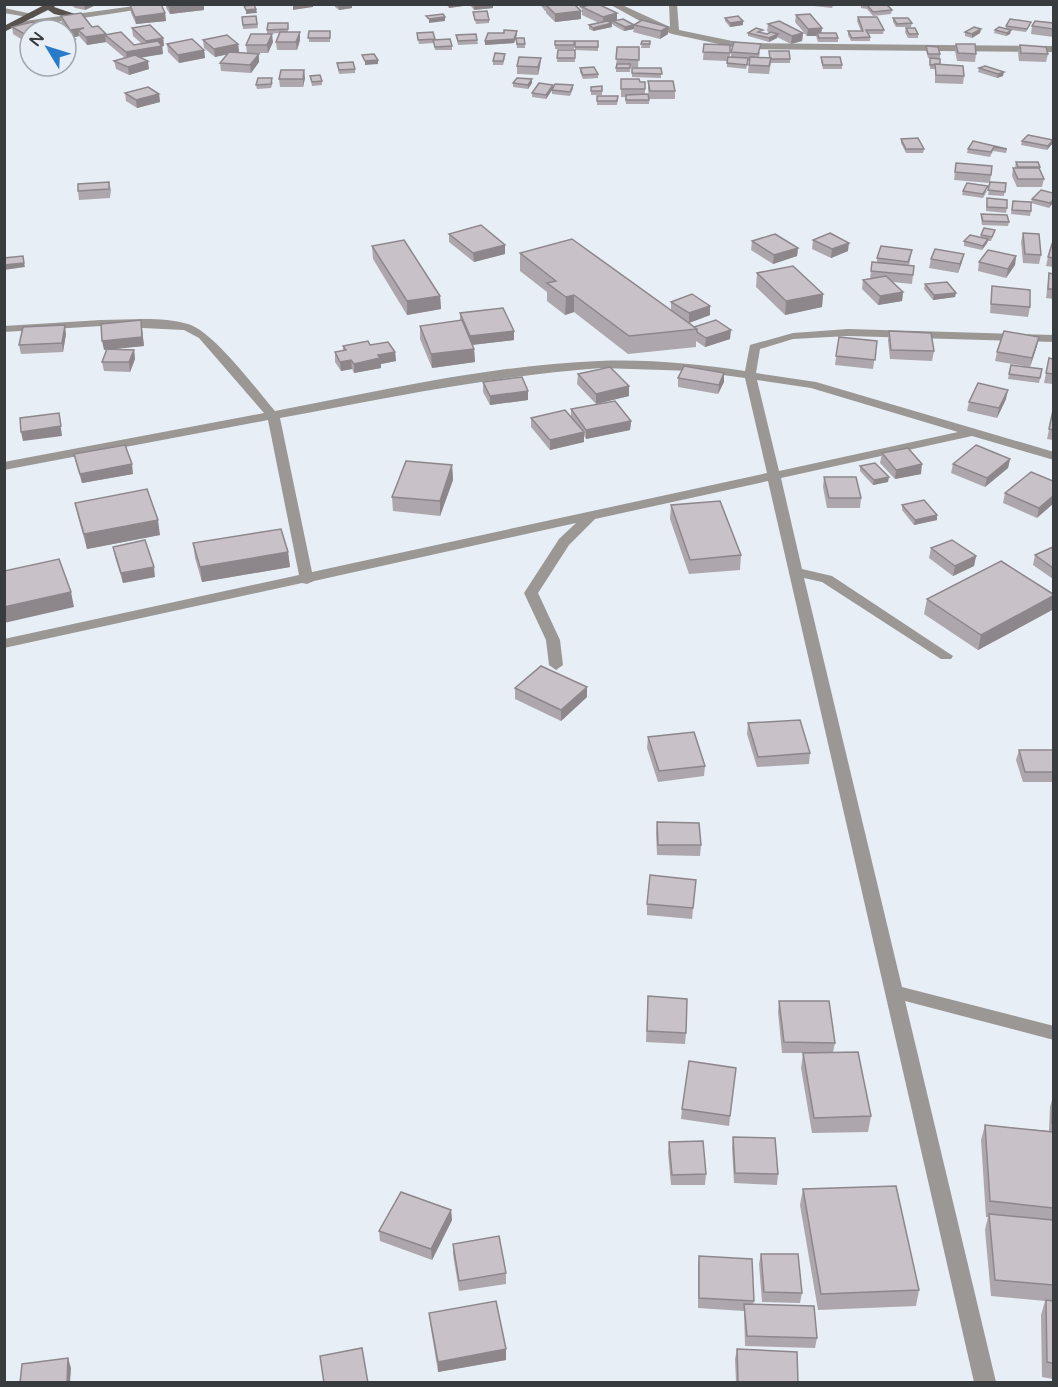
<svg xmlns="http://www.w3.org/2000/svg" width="1058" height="1387" font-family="'Varela Round',sans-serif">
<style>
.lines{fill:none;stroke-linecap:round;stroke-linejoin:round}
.minor{fill:#9b9795;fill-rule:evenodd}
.major{fill:#58524e;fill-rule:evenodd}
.wall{fill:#ada6ac}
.shaded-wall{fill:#8d878c}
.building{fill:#c9c1c8;stroke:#8d878c;stroke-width:1.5}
</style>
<rect width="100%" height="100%" fill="#e7eef5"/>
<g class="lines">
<g class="minor">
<polygon points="149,4 175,4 17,28 13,25 17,22"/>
<polygon points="609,4 620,4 670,27 669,4 677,4 679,30 742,43 1054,46 1054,52 742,49 672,34 640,21"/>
<polygon points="4,8 37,15 33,18 4,13"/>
<path d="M101,320C129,320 161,316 188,324C213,331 257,390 275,411C382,391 490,365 599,361C648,359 697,364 745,371L750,345L793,333L848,329L1054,335V342L848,336L793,339L760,349L756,373L816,382L1054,452V460L972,436L781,478L802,569L832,576L953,656L951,659H941L822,582L804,578L902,987L1054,1026V1040L905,1001L996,1382H974L768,481L595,519L569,545L538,593L560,640L563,665L556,670L549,665L546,640L524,593L559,539L576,523L314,581L307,584L302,583L4,648V639L299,575L268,420L4,470V462L264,413L199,338L184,330L101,326L4,332V326ZM601,368L693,371L745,378L767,473L312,572L280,418C386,398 492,376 601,368ZM757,380L811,388L958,432L779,471Z"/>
</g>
<polygon class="major" points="46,4 57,4 54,7 81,16 77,19 54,14 48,10 4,32 4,26"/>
</g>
<g class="wall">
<polygon points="70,4 98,4 85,10 75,8"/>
<polygon points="166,4 204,4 204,10 170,14 166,8"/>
<polygon points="335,4 352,4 352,8 339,10 335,7"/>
<polygon points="446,4 493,4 493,8 474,10 470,5 449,8"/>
<polygon points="540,4 598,4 617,20 634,24 642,20 668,34 660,39 633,32 634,29 624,31 613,25 613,22 610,23 612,23 612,27 593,31 589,29 589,25 599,23 582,15 582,9 579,7 579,5 575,5 581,19 555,22 546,13 546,11 545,11"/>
<polygon points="814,4 834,4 832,8 814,6"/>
<polygon points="861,4 871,4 871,5 892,10 891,14 873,16 867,9 861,8"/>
<polygon points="130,5 165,13 166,21 136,24 131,13"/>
<polygon points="473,12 489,20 489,23 476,24"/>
<polygon points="796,15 821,33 838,38 838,42 818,42 816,36 807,36 795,22"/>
<polygon points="61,16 92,27 106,34 106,35 134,45 141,43 133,36 132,28 163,38 164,46 162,46 163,54 141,57 149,69 129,75 116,69 114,61 125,58 106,42 87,45 79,36 73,37 75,43 62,24"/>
<polygon points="256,16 258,28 243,29 242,17"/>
<polygon points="858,17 884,30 883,34 868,34 870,37 870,41 851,41 848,35 848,31 861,31 857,21"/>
<polygon points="725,18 743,21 743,25 730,27 725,21"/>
<polygon points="893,18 912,23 911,27 896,27 893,22"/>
<polygon points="288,23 288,32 300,32 300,40 297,50 277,50 276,42 279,33 267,34 267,30"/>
<polygon points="1053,23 1053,37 1031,34 1032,26"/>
<polygon points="768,24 803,33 802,41 791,44 777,37 777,38 769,42 748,36 748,33 767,34 770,33 767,31"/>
<polygon points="1030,25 1026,32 1011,30 1010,34 1006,36 994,33 995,30 1006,28 1006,26"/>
<polygon points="12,27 30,30 30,53 23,50 22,42 24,41 13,34"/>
<polygon points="906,28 918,34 918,38 908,38 905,32"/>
<polygon points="981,29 980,33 972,38 965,36 965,32"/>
<rect x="309" y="31" width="21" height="11"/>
<polygon points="433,32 435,40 452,46 452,50 435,50 434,43 419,44 417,33"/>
<polygon points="517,34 516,38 525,44 525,48 517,48 516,39 514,43 485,45"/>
<polygon points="456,35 477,40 478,44 458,45"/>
<polygon points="203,40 238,44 239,52 237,52 247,53 246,45 273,42 268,53 247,53 259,54 259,62 251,73 221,71 220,63 227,54 215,57 204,48"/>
<rect x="555" y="41" width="19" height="8"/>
<polygon points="575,41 598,41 598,51 575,50 575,62 557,62 558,50 575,50"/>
<polygon points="642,41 650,41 650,48 641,48"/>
<polygon points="167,44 204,50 205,58 179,63 168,52"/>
<polygon points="704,44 730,45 730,57 731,57 731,52 760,52 759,57 769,58 769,51 790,59 790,63 771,63 769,74 748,73 749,61 748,61 746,69 727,67 727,61 703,60"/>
<polygon points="956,44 976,54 975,62 957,61 955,51"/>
<polygon points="1020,45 1048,54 1046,62 1019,61 1018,53"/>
<polygon points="926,46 940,54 940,58 928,58 926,50"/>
<polygon points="617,47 639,47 638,68 630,67 630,72 616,72"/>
<polygon points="821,57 842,65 842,69 823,69 821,61"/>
<polygon points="505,58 503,65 493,65 493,61"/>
<polygon points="541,58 540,66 538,75 517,74 517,66"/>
<polygon points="930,58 940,64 964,76 963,84 935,83 935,69 930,69"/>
<polygon points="337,63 355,69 355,73 339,74"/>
<polygon points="580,68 598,74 598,78 583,79 580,72"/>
<polygon points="632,68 661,68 661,78 632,77"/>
<polygon points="979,68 1003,76 997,78 978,72"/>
<polygon points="310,76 322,81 322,85 312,86"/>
<polygon points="305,78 303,87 280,87 279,79"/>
<polygon points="621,79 640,82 645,89 645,94 649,100 649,104 626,104 625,97 621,97"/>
<polygon points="648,81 675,91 675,99 649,99 648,89"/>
<polygon points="273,82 271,88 257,89 256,85"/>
<polygon points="513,83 532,83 528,89 513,87"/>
<polygon points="573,85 573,89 570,96 552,94 552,89 546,99 532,97 532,93 553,88"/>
<polygon points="591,87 602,91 602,95 591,95"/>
<polygon points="125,93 159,94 160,102 137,108 126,101"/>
<polygon points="597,96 618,96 617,105 597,105"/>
<polygon points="901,139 924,149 923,153 906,153 901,143"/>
<polygon points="1053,140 1052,144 1047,150 1021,145 1022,141"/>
<polygon points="973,141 1007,149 1006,153 993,151 990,157 967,153 968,149"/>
<polygon points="1016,162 1040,167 1040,170 1044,179 1042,187 1017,187 1012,176 1013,168 1015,168"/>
<polygon points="956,163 991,175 990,183 954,180"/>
<polygon points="109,182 111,190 110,198 79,200 78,191"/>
<polygon points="990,182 1006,183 1004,196 988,195"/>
<polygon points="963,191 987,191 983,198 962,195"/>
<polygon points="1053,193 1049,208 1031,203 1032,199"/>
<polygon points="987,198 1007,208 1006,213 986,211"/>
<polygon points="1013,201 1031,211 1030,216 1011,214"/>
<polygon points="981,214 1009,222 1008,226 982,225 981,218"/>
<polygon points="995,230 991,241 988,241 987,243 982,250 964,246 964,241 981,237 981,235"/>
<polygon points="1023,233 1041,255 1039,264 1023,263 1021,242"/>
<polygon points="449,234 505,254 474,262 449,242"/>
<polygon points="813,240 848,251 831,258 812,249"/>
<polygon points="752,241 798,248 797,256 773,264 751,250"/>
<polygon points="1053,245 1053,267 1046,266 1048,257"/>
<polygon points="372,246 440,296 441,309 407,315 373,259"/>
<polygon points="912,250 909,266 914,266 912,284 893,282 903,292 902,301 878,305 862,289 863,280 870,279 872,262 877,263 877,258"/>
<polygon points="520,253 671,310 671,302 710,315 689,323 694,327 730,339 705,347 696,341 696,347 628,354 574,312 565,315 547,301 547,292 520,271"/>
<polygon points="1016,256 1015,265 1006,278 978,271 979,262"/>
<polygon points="931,259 962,262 958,273 929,268"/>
<polygon points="757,273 823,294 822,307 785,315 756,287"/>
<polygon points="1049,273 1053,274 1053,299 1046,298"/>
<polygon points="925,284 955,297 933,300 924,289"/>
<polygon points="992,286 1030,307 1028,317 990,313"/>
<polygon points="460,313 514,331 514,340 473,345 474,349 475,362 432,368 420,339 420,326 460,321"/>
<polygon points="142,330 144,346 113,349 134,350 135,359 130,372 104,371 102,362 107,350 104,350"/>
<polygon points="889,331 934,351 932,361 890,359 888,340"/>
<polygon points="66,334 63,352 21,354 19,345"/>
<polygon points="839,337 877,341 873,369 835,365"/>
<polygon points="370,345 395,352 396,361 381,364 381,368 354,373 352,369 341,371 335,362 335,352 343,351 343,346"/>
<polygon points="1037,346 1030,367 995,361 997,352"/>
<polygon points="1049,358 1053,359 1053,384 1044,383"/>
<polygon points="1011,365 1042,369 1039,383 1008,379"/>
<polygon points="578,374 629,386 629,396 596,404 577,384"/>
<polygon points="678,378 724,382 718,394 678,387"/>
<polygon points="483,382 528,400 490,405 483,392"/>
<polygon points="1006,399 997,418 967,411 969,402"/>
<polygon points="571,409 631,421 630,430 586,439 584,436 584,442 550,450 531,427 531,418 571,417"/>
<polygon points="1053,410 1053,440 1047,439"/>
<polygon points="882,453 921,474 895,479 880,463"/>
<polygon points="74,454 133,474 82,483 76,464"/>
<polygon points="1010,459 1008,468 985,487 951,473 953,464"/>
<polygon points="452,465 453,480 440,516 393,511 392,497"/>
<polygon points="860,466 888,482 873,485 860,471"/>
<polygon points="824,477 861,498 860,508 827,508 823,487"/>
<polygon points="1053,481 1037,518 1003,503 1005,493"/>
<polygon points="75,503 160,535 87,549 78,517"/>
<polygon points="671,505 741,555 740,570 689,574 670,519"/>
<polygon points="902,505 937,520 914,525 902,510"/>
<polygon points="193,543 288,552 290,567 202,582 195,558"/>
<polygon points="113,547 155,577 123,583 115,557"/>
<polygon points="1053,547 1053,579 1033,565 1035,555"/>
<polygon points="931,548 976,556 974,566 953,576 929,558"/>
<polygon points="927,599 1052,610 978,650 924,614"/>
<polygon points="587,687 587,697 561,721 515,699 515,688"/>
<polygon points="748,723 810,753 809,764 757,767 747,734"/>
<polygon points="648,737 705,766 704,776 658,782 647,748"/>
<polygon points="1019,750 1053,750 1053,782 1023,782 1016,760"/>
<polygon points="657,822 701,845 700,856 657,855 656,833"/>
<polygon points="696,880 692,919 647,915 647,904"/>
<polygon points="648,996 686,1033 685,1044 646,1042"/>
<polygon points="779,1001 835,1043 833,1052 871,1116 868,1132 812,1133 801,1068 803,1053 782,1053 778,1012"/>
<polygon points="736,1068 729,1126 681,1119 682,1109"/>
<polygon points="1053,1096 1053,1379 1042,1377 1041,1315 1045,1301 991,1296 985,1230 988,1217 986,1217 981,1140 985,1125 1049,1131 1050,1107"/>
<polygon points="733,1137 778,1174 777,1185 734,1183 732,1148"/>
<polygon points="669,1142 706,1174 705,1185 671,1185 668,1152"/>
<polygon points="803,1189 919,1290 916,1306 818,1310 800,1205"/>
<polygon points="451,1210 452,1220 432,1260 380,1241 379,1231"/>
<polygon points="453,1244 506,1273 506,1284 459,1291 453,1254"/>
<polygon points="761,1254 802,1293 800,1303 762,1302 759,1264"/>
<polygon points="699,1256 754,1301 753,1304 817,1338 815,1348 745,1346 744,1311 698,1308 698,1266"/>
<polygon points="429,1313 506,1349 506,1360 438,1372 430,1323"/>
<polygon points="737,1349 798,1383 736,1383 735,1359"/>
</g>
<g class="shaded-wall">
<polygon points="84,4 98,4 85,10"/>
<polygon points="188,4 204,4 204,10 170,14 169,7"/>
<polygon points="305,4 313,4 313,7 293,10 293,6"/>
<polygon points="352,4 352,8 339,10 339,7"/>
<polygon points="449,4 470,4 470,5 449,8"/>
<polygon points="474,4 493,4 493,8 474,10"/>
<polygon points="256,9 257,13 246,14 246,10"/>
<polygon points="581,11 581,19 555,22 555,14"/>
<polygon points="165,13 166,21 136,24 135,17"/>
<polygon points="617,13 617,21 603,25 603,17"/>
<polygon points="445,17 445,21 429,23 429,19"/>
<polygon points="743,21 743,25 730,27 730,23"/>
<polygon points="612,23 612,27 593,31 593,28"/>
<polygon points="634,25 634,29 624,31 625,27"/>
<polygon points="668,27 668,34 660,39 661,31"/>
<polygon points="84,28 78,30 79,36 72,38 70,30"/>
<polygon points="822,28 821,35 817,33 816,36 807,36 808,29"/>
<polygon points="981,29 980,33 972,38 972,34"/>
<polygon points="1011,30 1010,34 1006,36 1007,33"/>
<polygon points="517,31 517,34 514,43 485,45 485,41"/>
<polygon points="300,32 300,40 297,50 296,42"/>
<polygon points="803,33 802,41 791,44 792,36"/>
<polygon points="106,34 106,36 105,35 106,42 87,45 86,37"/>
<polygon points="272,34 273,42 268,53 267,45"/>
<polygon points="778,34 777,38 769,42 769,38"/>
<polygon points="163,38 164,46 162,46 163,54 127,60 126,52 147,48 146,41"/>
<polygon points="75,39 75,43 66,45 66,41"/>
<polygon points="238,44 239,52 215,57 214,49"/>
<polygon points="204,50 205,58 179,63 178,55"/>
<polygon points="259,54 259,62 251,73 250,65"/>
<polygon points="541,58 540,66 538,75 538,67"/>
<polygon points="378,60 378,64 365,65 365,61"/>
<polygon points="148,61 149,69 129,75 128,67"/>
<polygon points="304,70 305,78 303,87 303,79"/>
<polygon points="1004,72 1003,76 997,78 998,74"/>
<polygon points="532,79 532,83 528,89 528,85"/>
<polygon points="553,85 553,89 546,99 546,95"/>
<polygon points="159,94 160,102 137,108 136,100"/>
<polygon points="1053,140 1052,144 1047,150 1048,146"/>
<polygon points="1053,200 1053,203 1049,208 1050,203"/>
<polygon points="988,239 987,243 982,250 983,246"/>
<polygon points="849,243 848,251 831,258 832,249"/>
<polygon points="505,245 505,254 474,262 473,253"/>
<polygon points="798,248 797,256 773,264 774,255"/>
<polygon points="964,254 962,262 958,273 960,264"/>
<polygon points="1016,256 1015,265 1006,278 1008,269"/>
<polygon points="24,263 25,267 4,270 4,265"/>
<polygon points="903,292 902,301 878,305 880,296"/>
<polygon points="956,293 955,297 933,300 934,295"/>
<polygon points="823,294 822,307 785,315 786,301"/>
<polygon points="574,295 574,312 565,315 566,297"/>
<polygon points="440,296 441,309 407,315 407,301"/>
<polygon points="710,306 710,315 689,323 689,313"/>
<polygon points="141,320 144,346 104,350 102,341"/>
<polygon points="65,325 66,334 63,352 62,343"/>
<polygon points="731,330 730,339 705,347 706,338"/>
<polygon points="514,331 514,340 470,345 470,336"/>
<polygon points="1039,337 1037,346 1030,367 1032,358"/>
<polygon points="474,349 475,362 432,368 431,354"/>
<polygon points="134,350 135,359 130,372 129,362"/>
<polygon points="395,352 396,361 381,364 381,368 354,373 354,364 378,355"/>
<polygon points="351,360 352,369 341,371 340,362"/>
<polygon points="724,373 724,382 718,394 719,385"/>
<polygon points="629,386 629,396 596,404 596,394"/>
<polygon points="1008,390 1006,399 997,418 999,408"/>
<polygon points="528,391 528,400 490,405 490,396"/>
<polygon points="59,413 62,436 23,441 21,432"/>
<polygon points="631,421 630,430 586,439 586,430"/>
<polygon points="584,432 584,442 550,450 550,440"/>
<polygon points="1010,459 1008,468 985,487 987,478"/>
<polygon points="132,464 133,474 82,483 80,474"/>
<polygon points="922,464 921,474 895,479 896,470"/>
<polygon points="452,465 453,480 440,516 440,501"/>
<polygon points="889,477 888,482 873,485 874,480"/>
<polygon points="1053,496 1053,504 1037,518 1039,508"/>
<polygon points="937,515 937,520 914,525 915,520"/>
<polygon points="158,520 160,535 87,549 84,534"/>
<polygon points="288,552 290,567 202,582 200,567"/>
<polygon points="976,556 974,566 953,576 955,566"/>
<polygon points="154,567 155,577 123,583 121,573"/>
<polygon points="71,592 74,607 4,623 4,607"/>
<polygon points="1053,596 1053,601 1052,610 978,650 981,635"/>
<polygon points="587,687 587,697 561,721 561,710"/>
<polygon points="451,1210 452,1220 432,1260 431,1249"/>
<polygon points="506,1349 506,1360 438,1372 438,1362"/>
<polygon points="68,1358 71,1368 70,1383 67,1383"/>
</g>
<g class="building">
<polygon points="135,4 161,4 165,13 135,17 130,5"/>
<polygon points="167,4 188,4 169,7"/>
<polygon points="336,4 351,4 339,7"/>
<polygon points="552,4 574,4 581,11 555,14 546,5"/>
<polygon points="592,4 598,4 617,13 603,17 582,7"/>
<polygon points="871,4 871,5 886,4 892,10 873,12 867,5 862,5"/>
<polygon points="254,5 256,9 246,10 244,6"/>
<polygon points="487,11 489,20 475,20 473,12"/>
<polygon points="81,13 92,27 98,26 106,34 86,37 78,30 84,28 70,30 61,16"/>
<polygon points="443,14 445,17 429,19 426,16"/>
<polygon points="810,14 822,28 808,29 796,15"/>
<polygon points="256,16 257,24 243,25 242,17"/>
<polygon points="738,16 743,21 730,23 725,18"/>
<polygon points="858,17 877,17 884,30 866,30 870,37 852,38 848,31 863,31"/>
<polygon points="893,18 908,18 912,23 897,24"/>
<polygon points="623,19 634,25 625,27 613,21"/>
<polygon points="1010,19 1031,22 1027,29 1006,26"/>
<polygon points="642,20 668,27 661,31 634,25"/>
<polygon points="607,21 612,23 593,28 589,25"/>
<polygon points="779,21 803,33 792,36 768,24"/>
<polygon points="1035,21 1053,23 1053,29 1032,26"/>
<polygon points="32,22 46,30 30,30 30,36 28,36 12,27"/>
<polygon points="268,23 288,23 288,29 267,30"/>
<polygon points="150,25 163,38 146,41 132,28"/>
<polygon points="974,27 981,29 972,34 965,32"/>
<polygon points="999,27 1011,30 1007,33 995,30"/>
<polygon points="756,28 763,30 758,32 767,34 771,32 778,34 769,38 748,33"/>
<polygon points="906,28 915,28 918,34 909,34"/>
<polygon points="504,30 517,31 514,39 485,41 488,33 504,33"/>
<polygon points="309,31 330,31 330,38 308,38"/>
<polygon points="121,32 134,45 158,41 162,46 126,52 105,35"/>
<polygon points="280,32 300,32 296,42 276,42"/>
<polygon points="433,32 435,39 418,40 417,33"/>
<polygon points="66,33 75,39 66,41"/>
<polygon points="817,33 836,33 838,38 819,38"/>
<polygon points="251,34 272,34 267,45 246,45"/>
<polygon points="476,34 477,40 458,41 456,35"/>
<polygon points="227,35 238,44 214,49 203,40"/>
<polygon points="516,38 524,38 525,44 517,44"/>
<polygon points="30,39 30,45 22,42"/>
<polygon points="192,39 204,50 178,55 167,44"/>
<polygon points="450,39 452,46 435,47 433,40"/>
<rect x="555" y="41" width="19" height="4"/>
<rect x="575" y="41" width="23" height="6"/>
<polygon points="642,41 650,41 650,44 641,44"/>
<polygon points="734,42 761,44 758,54 731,52"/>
<polygon points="704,44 730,45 730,53 703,52"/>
<polygon points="956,44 975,44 976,54 958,53"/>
<polygon points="1020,45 1046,47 1048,54 1021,53"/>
<polygon points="926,46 938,47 940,54 928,54"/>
<polygon points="617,47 639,47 639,60 616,59"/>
<polygon points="558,50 575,50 575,58 557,58"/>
<polygon points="769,51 789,51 790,59 770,59"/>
<polygon points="229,52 259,54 250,65 220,63"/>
<polygon points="495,53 505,54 503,61 493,61"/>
<polygon points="374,54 378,60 365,61 362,55"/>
<polygon points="135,55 148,61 128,67 114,61"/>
<polygon points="519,57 541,58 538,67 517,66"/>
<polygon points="728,57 748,58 747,65 727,63"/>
<polygon points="750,57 771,58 769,66 749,65"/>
<polygon points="821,57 840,57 842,65 823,65"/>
<polygon points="930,58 940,59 940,64 930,65"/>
<polygon points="353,62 355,69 339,70 337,63"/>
<polygon points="617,64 630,64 630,68 616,68"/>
<polygon points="935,64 963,66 964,76 936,75"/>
<polygon points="985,66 1004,72 998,74 979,68"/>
<polygon points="594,67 598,74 583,75 580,68"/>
<polygon points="632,68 661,68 662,74 632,73"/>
<polygon points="281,70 304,70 303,79 279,79"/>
<polygon points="320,75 322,81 312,82 310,76"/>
<polygon points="258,78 272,78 271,84 256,85"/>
<polygon points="517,78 532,79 528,85 513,83"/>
<polygon points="621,79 639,79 640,82 645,82 645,89 621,89"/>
<polygon points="648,81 673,81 675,91 650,91"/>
<polygon points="539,83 553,85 546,95 532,93"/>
<polygon points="555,84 573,85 570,92 552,90"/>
<polygon points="602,86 602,91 591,91 591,87"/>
<polygon points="148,87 159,94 136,100 125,93"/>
<polygon points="648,94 649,100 626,100 626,95"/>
<polygon points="597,96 618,96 617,101 597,101"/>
<polygon points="1028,135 1053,140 1048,146 1022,141"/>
<polygon points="918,138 924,149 906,149 901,139"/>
<polygon points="973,141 1007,149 994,147 991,152 968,149"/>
<polygon points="1016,162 1038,162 1040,167 1018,167"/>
<polygon points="956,163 992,166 991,175 955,172"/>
<polygon points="1013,168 1039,168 1044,179 1018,179"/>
<polygon points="109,182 109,189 78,191 78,184"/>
<polygon points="990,182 1006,183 1005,192 988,190"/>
<polygon points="967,183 988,186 983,194 963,191"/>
<polygon points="1041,190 1053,193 1053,200 1050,203 1032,199"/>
<polygon points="987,198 1007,200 1007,208 987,207"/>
<polygon points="1013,201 1031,202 1031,211 1012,210"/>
<polygon points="981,214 1007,215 1009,222 983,221"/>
<polygon points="481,225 505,245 473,253 449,234"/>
<polygon points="984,228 995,230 992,237 981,235"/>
<polygon points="830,233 849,243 832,249 813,240"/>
<polygon points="1023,233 1039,234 1041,255 1025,254"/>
<polygon points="775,234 798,248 774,255 752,241"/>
<polygon points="970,235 988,239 983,246 964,241"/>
<polygon points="572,239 697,329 629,336 574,295 566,297 547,283 556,281 520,253"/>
<polygon points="404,240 440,296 407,301 372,246"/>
<polygon points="1052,244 1053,245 1053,258 1048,257"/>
<polygon points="881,246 912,250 908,262 877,258"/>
<polygon points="935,249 964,254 960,264 931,259"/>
<polygon points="988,250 1016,256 1008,269 979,262"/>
<polygon points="23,256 24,263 4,265 4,258"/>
<polygon points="872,262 914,266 913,275 871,271"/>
<polygon points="793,266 823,294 786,301 757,273"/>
<polygon points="1049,273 1053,274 1053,289 1048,289"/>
<polygon points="886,276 903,292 880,296 863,280"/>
<polygon points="947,282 956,293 934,295 925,284"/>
<polygon points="992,286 1030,290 1030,307 991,304"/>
<polygon points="692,294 710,306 689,313 671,302"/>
<polygon points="503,308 514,331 470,336 460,313"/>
<polygon points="141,320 142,337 102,341 101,324"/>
<polygon points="462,320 474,349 431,354 420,326"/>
<polygon points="716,320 731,330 706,338 697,332 697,329 694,327"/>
<polygon points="65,325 62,343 19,345 23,327"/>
<polygon points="889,331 931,333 934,351 891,350"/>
<polygon points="1004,331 1039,337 1032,358 997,352"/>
<polygon points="839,337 877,341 875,360 836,356"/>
<polygon points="368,341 370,345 388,342 395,352 378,355 380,358 354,364 351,360 340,362 335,352 346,350 343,346"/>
<polygon points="107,349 134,350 129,362 102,362"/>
<polygon points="1049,358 1053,359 1053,374 1046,373"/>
<polygon points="1011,365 1042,369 1040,378 1009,374"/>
<polygon points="684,366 724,373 719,385 678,378"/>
<polygon points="610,367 629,386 596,394 578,374"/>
<polygon points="522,377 528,391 490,396 483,382"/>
<polygon points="978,383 1008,390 999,408 969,402"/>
<polygon points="615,401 631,421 586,430 571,409"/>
<polygon points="565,410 584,432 550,440 531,418"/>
<polygon points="1053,410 1053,430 1049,429"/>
<polygon points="59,413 61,426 21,432 20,418"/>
<polygon points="125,445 132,464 80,474 74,454"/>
<polygon points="976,445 1010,459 987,478 953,464"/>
<polygon points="908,448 922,464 896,470 882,453"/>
<polygon points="406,461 452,465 440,501 392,497"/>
<polygon points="875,463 889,477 874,480 860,466"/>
<polygon points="1031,472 1053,481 1053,496 1039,508 1005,493"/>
<polygon points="824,477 856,477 861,498 829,498"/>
<polygon points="147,489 158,520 84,534 75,503"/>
<polygon points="924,500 937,515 915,520 902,505"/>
<polygon points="720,501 741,555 690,560 671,505"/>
<polygon points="281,529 288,552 200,567 193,543"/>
<polygon points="145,540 154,567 121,573 113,547"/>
<polygon points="952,540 976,556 955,566 931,548"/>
<polygon points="1053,547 1053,568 1035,555"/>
<polygon points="59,559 71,592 4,607 4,571"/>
<polygon points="1001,561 1053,594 1053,596 981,635 927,599"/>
<polygon points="541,666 587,687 561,710 515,688"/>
<polygon points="800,720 810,753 758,757 748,723"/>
<polygon points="694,732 705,766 659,771 648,737"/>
<polygon points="1019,750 1053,750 1053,772 1025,772"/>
<polygon points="657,822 699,823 701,845 658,845"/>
<polygon points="650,875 696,880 693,908 647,904"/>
<polygon points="648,996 687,999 686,1033 647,1031"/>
<polygon points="779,1001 829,1001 835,1043 784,1042"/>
<polygon points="858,1052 871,1116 814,1118 803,1053"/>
<polygon points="689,1061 736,1068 730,1116 682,1109"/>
<polygon points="1053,1096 1053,1124 1052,1123"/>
<polygon points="985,1125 1053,1132 1053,1208 990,1201"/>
<polygon points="733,1137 775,1138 778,1174 735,1173"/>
<polygon points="703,1141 706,1174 672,1175 669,1142"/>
<polygon points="896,1186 919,1290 821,1294 803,1189"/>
<polygon points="401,1192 451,1210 431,1249 379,1231"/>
<polygon points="989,1214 1053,1220 1053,1285 995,1280"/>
<polygon points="499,1236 506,1273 459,1281 453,1244"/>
<polygon points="761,1254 798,1254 802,1293 764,1292"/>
<polygon points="699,1256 752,1259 754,1301 699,1298"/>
<polygon points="1046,1300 1053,1301 1053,1363 1047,1362"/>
<polygon points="496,1301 506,1349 438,1362 429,1313"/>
<polygon points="744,1304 814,1306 817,1338 747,1336"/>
<polygon points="362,1348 368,1383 324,1383 320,1356"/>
<polygon points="737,1349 797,1352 798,1383 738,1383"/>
<polygon points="68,1358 67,1383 20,1383 22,1364"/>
</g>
<rect width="1058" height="1387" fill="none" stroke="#393c3f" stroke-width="12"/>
<g transform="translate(48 48) rotate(308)"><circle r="28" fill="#e7eef5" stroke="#a1a7ac" stroke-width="1.5"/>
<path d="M0-4.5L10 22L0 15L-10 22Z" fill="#297bc9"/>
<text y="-9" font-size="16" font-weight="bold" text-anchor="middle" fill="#393c3f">N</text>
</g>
</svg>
